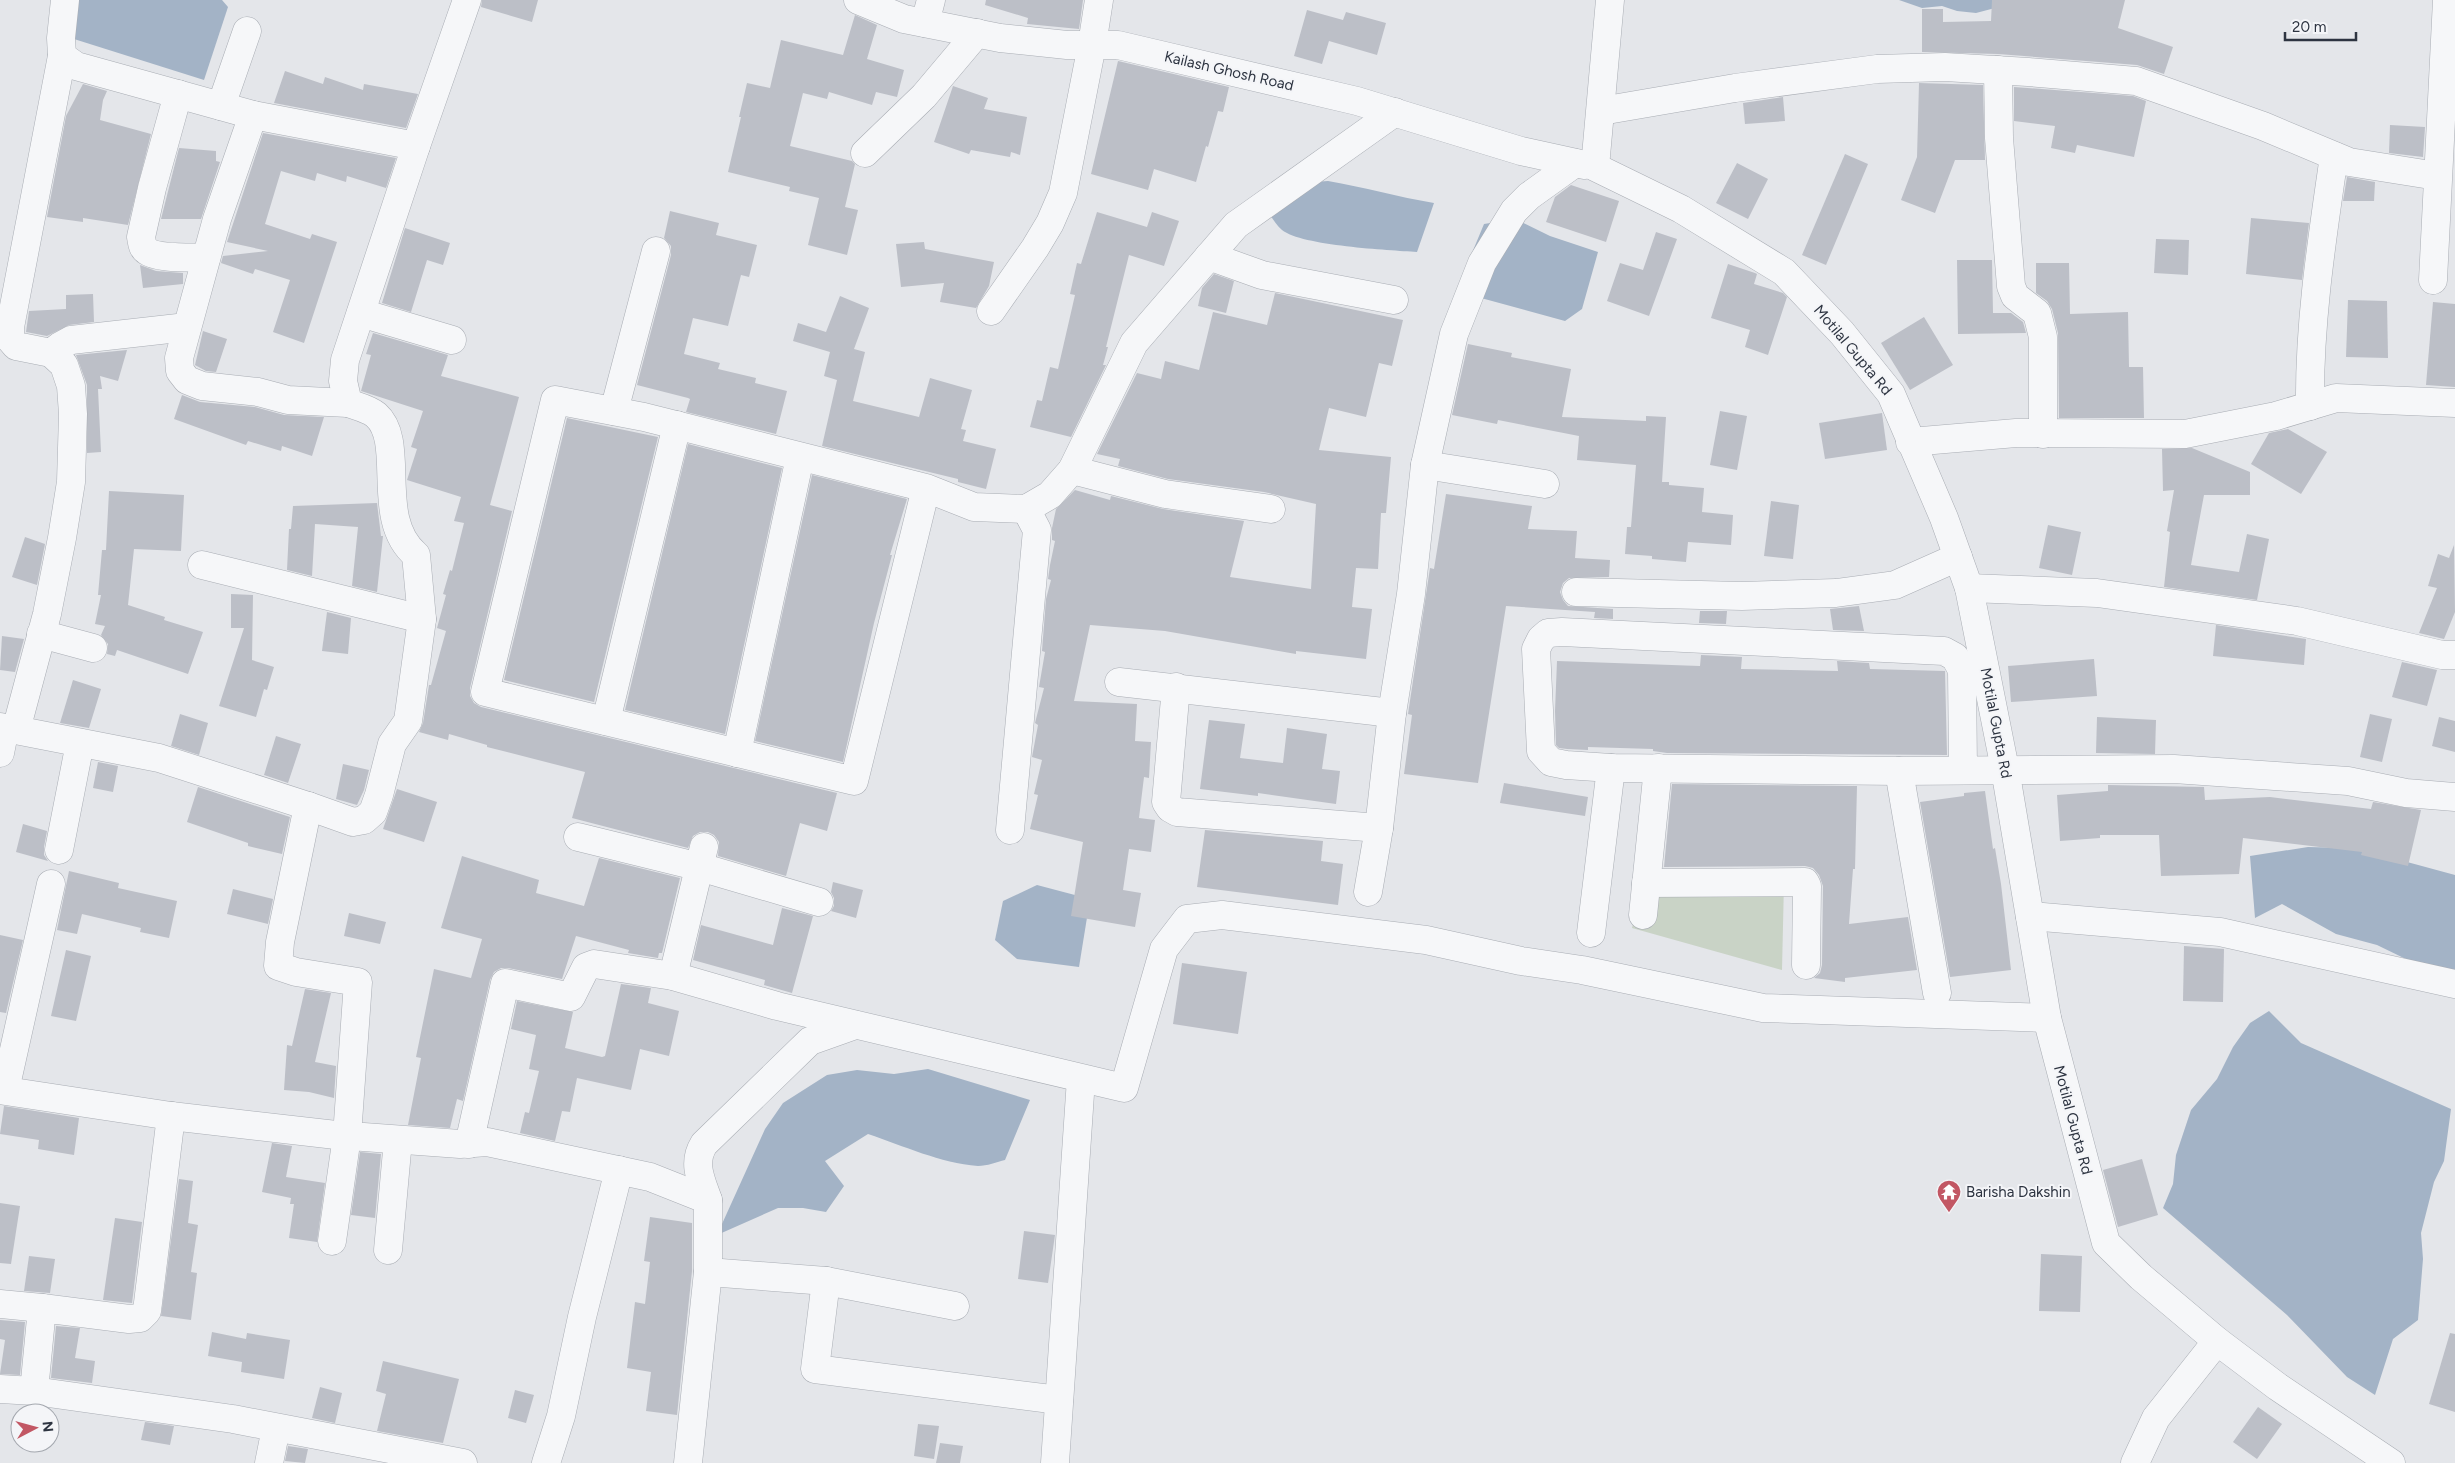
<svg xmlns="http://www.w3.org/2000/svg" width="2455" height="1463" font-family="Figtree,sans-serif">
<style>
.green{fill:#c9d3c6}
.water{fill:#a3b3c6}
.building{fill:#bcbfc7}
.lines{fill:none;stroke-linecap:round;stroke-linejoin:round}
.minor-casing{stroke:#a9adb4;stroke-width:29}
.minor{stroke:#f6f7f9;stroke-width:28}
.labels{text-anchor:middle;stroke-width:4;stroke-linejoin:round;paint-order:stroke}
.street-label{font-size:15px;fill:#2d3441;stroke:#f4f5f8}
.poi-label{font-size:15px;fill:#2d3441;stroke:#f4f5f8;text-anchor:start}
</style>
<rect width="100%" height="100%" fill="#e4e6ea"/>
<polygon class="green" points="1646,873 1784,882 1782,970 1632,928"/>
<g class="water">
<polygon points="79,0 222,0 228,7 204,80 74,39"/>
<polygon points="1899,0 2005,0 1995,8 1976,13 1957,11 1942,6 1922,8"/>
<path d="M1328,181C1364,187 1398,197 1434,203L1417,252C1389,250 1302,246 1282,230C1276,225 1272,217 1267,211L1285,184Z"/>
<polygon points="1515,219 1550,236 1598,252 1582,309 1565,321 1470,295 1467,265 1484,224"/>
<polygon points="2308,847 2346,848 2374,853 2455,875 2455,978 2412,962 2377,945 2336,934 2282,904 2255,918 2250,856"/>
<polygon points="1037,885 1090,899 1079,967 1017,959 995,940 1003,901"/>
<polygon points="2269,1011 2301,1043 2451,1109 2444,1161 2434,1182 2421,1233 2423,1259 2418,1320 2393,1339 2375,1395 2347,1377 2287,1315 2163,1208 2173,1184 2176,1155 2191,1110 2217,1079 2233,1047 2250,1023"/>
<path d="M928,1069L1030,1100L1005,1160C997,1162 987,1166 978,1166C940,1163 904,1146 868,1134L825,1161L844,1186L826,1212L803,1208H778L717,1235L765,1129L783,1103L827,1075L857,1070L894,1074Z"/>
</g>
<g class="building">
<polygon points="482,0 538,0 532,22 481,7"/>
<polygon points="986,0 1083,0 1079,29 1027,24 1028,18 985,5"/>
<polygon points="1992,0 2125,0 2118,28 2173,47 2164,74 2137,65 1998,54 1922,52 1922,9 1943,9 1943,22 1991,21"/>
<polygon points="1307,10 1343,20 1346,12 1386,23 1377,55 1329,41 1322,64 1294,56"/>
<polygon points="855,15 877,25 867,59 904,70 897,97 876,92 872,105 829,92 827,99 803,93 790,146 852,161 855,164 845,207 858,210 847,255 808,245 819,198 789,191 790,187 728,172 741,117 739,117 747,83 770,88 781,40 843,55"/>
<polygon points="1118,61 1229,87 1223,112 1218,111 1208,147 1206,146 1196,182 1154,169 1148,190 1091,174"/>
<polygon points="285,71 323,84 325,77 363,90 364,84 418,94 406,128 274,103"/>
<polygon points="1919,83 1983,85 1985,160 1955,160 1935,213 1901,200 1917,157"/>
<polygon points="83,84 107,91 103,100 100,120 151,134 128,225 83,218 83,222 47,217 66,116"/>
<polygon points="953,86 988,98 984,109 1027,117 1020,155 1011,152 1010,157 971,150 969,154 934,142"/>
<polygon points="2014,87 2133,96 2146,101 2134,157 2077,145 2075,153 2051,148 2055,126 2014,121"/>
<polygon points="1783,97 1785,121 1745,124 1743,103"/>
<polygon points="2390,125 2425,127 2423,157 2389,153"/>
<polygon points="263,133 396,158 386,188 347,176 346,182 317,173 315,181 281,171 265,224 310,239 312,234 337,242 304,343 273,332 290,280 255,269 253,274 221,263 223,256 268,251 227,242"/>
<polygon points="179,148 216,151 216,161 220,162 201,219 161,219"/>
<polygon points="1845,154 1868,164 1826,265 1802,255"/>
<polygon points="1737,163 1768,179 1748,219 1716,203"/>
<polygon points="2347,177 2375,182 2374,201 2343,201"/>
<polygon points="1571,185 1619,201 1606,242 1546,222 1555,197"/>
<polygon points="670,211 719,223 716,235 757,245 749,277 741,275 728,326 693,318 684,354 720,363 718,369 756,378 755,383 787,391 776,434 686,412 690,399 688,398 637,385 671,255 671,246 664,238"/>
<polygon points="1097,212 1147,227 1152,212 1179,221 1164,266 1129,255 1106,347 1108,347 1103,365 1106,365 1071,437 1030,427 1037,400 1042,401 1050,367 1058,369 1075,295 1070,294 1077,263 1081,264"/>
<polygon points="2251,218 2309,223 2302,280 2246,274"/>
<polygon points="405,228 450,243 443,265 427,260 411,312 382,303"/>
<polygon points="1656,232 1677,239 1649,316 1607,301 1620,263 1643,270"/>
<polygon points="2156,239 2189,240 2188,275 2154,273"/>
<polygon points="924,242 925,249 994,262 989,286 976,308 940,302 944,283 901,287 896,244"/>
<polygon points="1957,260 1992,260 1993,313 2011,313 2023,322 2026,333 1958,334"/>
<polygon points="2036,263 2069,263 2070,314 2128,312 2129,367 2143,367 2144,418 2059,418 2058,333 2052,309 2047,301 2036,293"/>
<polygon points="1728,264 1755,273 1757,274 1754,284 1783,293 1787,297 1768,355 1745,347 1750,330 1711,318"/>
<polygon points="140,265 156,271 183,273 183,284 143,288"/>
<polygon points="1214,274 1234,281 1226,313 1198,306 1202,288"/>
<polygon points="1275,293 1403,320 1392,366 1379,363 1366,417 1329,408 1319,450 1391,457 1386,513 1381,513 1378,569 1356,568 1352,607 1372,609 1366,659 1296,651 1296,654 1165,631 1090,625 1074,701 1137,704 1135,741 1151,742 1149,778 1144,777 1139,818 1155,820 1151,852 1129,849 1123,890 1141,893 1135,927 1071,916 1083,842 1030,829 1038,795 1034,794 1042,760 1032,757 1038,725 1035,723 1044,688 1039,687 1045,652 1042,651 1046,599 1051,580 1048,579 1050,565 1055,541 1052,540 1052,528 1056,509 1075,490 1110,500 1111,496 1163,509 1244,521 1230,577 1311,589 1316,504 1264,492 1168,479 1118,466 1120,459 1097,454 1137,373 1161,379 1165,361 1199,370 1213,312 1267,325"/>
<polygon points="93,294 94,322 69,325 47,336 26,332 29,311 66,309 66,295"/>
<polygon points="840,296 869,308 854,349 865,352 853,401 919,417 930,378 972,390 961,429 966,430 963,441 996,449 986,489 958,482 958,479 822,446 837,380 824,376 830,352 793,341 798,323 826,332"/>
<polygon points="2348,300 2387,301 2388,358 2346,357"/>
<polygon points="2433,302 2455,304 2455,387 2426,385"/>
<polygon points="1924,317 1953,365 1910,390 1881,343"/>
<polygon points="203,331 227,339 216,372 206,371 195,365"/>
<polygon points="373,333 448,355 441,376 519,397 490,505 512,511 470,688 470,696 474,703 481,707 837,793 827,831 800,823 786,876 718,856 719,842 714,835 708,832 700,832 693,836 688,848 572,818 585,772 487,747 487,745 449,734 448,740 419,732 423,723 429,685 431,685 446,631 437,628 446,595 443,594 450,570 452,571 464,523 454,521 461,497 407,480 417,449 411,447 423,411 361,391 371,355 366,354"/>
<polygon points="1468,344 1512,353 1511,357 1571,369 1562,417 1646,421 1646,416 1666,417 1662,482 1669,482 1669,485 1704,488 1702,512 1733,515 1731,545 1688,542 1686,562 1652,559 1652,556 1625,554 1627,527 1631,527 1636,465 1577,460 1579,436 1498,420 1497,424 1452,415"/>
<polygon points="127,350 118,381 100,376 102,389 98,389 101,452 87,453 87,385 76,355"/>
<polygon points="182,395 200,402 255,407 284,415 324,417 312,456 282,446 281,451 248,441 246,445 174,419"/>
<polygon points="1720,411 1747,416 1737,470 1710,465"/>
<polygon points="1882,413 1887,450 1825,459 1819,423"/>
<polygon points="567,418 658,437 594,702 504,680"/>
<polygon points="2288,429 2327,452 2301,494 2251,464 2269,433"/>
<polygon points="688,444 782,468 725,734 625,710"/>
<polygon points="2192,448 2250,472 2250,495 2204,495 2191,565 2239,572 2247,534 2269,539 2257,600 2164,587 2170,532 2167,531 2174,490 2163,491 2162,449"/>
<polygon points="812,475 907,499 890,555 892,555 874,623 843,762 755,741"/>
<polygon points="109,491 184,495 181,551 134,549 128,605 165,617 164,620 203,632 188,674 117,650 115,656 107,654 108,644 101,635 105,626 95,624 101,595 98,595 102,550 106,550"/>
<polygon points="1446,494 1532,506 1528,529 1577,531 1575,558 1610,560 1609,577 1569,578 1563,583 1560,592 1563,600 1568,606 1613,609 1613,619 1594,618 1595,612 1506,606 1478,783 1404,774 1412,715 1408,714 1430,568 1434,569"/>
<polygon points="1771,501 1799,505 1793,559 1764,556"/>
<polygon points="377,503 381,536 383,536 377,592 352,586 358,527 315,524 312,576 287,570 289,529 291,529 293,506"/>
<polygon points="2048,525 2081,532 2072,575 2039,568"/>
<polygon points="25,537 45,544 37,585 12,577"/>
<polygon points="2454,545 2455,612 2444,639 2419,633 2437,588 2428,586 2438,554 2449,558"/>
<polygon points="231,594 253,595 252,660 274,667 267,690 264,689 256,717 219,706 244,628 231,628"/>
<polygon points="1859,606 1864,631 1833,630 1830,609"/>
<polygon points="1700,611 1727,611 1726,624 1699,623"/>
<polygon points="327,612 351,618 348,654 322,651"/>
<polygon points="2216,625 2306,639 2304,665 2213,656"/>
<polygon points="2,636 24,639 15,672 0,670"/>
<polygon points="1701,655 1742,657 1741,669 1838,671 1837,661 1869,663 1870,669 1945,671 1947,755 1667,753 1653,751 1653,749 1588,747 1588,750 1567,749 1559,748 1556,745 1555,711 1557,661 1700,666"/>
<polygon points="2094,659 2097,696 2011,702 2008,666"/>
<polygon points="2402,662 2437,670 2427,706 2392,697"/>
<polygon points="73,680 101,689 89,728 60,723"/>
<polygon points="180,714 208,723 199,755 171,746"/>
<polygon points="2370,714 2392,719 2382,762 2360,757"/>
<polygon points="2097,717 2156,720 2155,754 2096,753"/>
<polygon points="2439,717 2455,721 2455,752 2432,746"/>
<polygon points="1209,720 1245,724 1240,758 1283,763 1287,728 1327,734 1322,769 1340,771 1336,804 1258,793 1258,796 1200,789"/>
<polygon points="276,736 301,744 288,783 264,775"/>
<polygon points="98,762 118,766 113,792 93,788"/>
<polygon points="343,764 369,770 364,790 357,805 336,799"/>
<polygon points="1504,783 1588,797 1585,816 1500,803"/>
<polygon points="1672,784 1857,786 1855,869 1853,869 1849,924 1908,917 1917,970 1845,978 1845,982 1814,978 1820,973 1822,965 1823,886 1819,875 1813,868 1805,866 1664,867"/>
<polygon points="2108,785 2204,787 2205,800 2270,797 2371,809 2373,802 2421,810 2408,866 2361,855 2362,852 2243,838 2239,874 2161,876 2159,835 2100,835 2100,838 2060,841 2057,795 2108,791"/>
<polygon points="198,787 290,817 282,854 248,846 248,843 187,822"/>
<polygon points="397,789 437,802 424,842 383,829"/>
<polygon points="1985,791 1993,849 1995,848 2001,884 2011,970 1950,977 1920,802 1964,796 1964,793"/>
<polygon points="23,824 47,831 44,847 44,855 48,861 16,852"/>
<polygon points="1205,830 1323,841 1321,861 1343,864 1338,905 1197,887"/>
<polygon points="462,856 539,880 536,893 584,906 599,858 680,878 662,953 659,953 658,958 628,953 629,950 576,936 562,979 508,968 501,968 494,972 490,980 463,1101 457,1099 450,1128 408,1125 421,1058 416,1057 434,969 471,978 482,939 441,928"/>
<polygon points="69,871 119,883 118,888 177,901 169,938 140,932 141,928 82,914 77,934 57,930"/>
<polygon points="833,882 863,890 856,918 831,911 834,906 834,898 831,892"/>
<polygon points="233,889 273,899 268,924 227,914"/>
<polygon points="782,908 813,916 792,993 764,985 765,980 693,960 701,925 773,945"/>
<polygon points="349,913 386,922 380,944 344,936"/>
<polygon points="0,935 23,940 6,1013 0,1012"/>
<polygon points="2184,946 2224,949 2223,1002 2183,1001"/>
<polygon points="66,950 91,956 76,1021 51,1016"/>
<polygon points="1182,963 1247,972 1238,1034 1173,1024"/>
<polygon points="621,984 651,988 648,1003 679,1011 669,1056 640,1049 631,1090 577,1078 570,1112 562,1111 555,1141 520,1133 525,1112 529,1113 539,1071 529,1069 536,1035 511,1029 517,1001 573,1012 565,1048 602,1057 605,1056"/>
<polygon points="305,989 331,993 315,1062 336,1066 334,1098 309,1092 284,1090 287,1045 292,1046"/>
<polygon points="4,1106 79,1118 74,1155 38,1149 39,1140 0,1134"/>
<polygon points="272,1143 292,1146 286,1177 325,1183 317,1242 289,1238 294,1204 290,1204 291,1198 262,1192"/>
<polygon points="360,1152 381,1154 375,1218 351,1215"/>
<polygon points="2142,1159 2158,1215 2118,1227 2103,1170"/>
<polygon points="179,1179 193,1181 188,1223 198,1225 191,1272 197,1273 191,1320 161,1316"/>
<polygon points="0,1203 20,1206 11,1264 0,1263"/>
<polygon points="650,1217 692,1223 692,1271 677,1415 646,1411 651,1372 627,1368 635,1302 645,1304 650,1262 644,1261"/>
<polygon points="115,1218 142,1222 132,1303 103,1300"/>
<polygon points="1024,1231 1055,1235 1048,1283 1018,1279"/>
<polygon points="2041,1254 2082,1256 2080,1312 2039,1311"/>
<polygon points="29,1256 55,1259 50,1293 24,1291"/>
<polygon points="0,1320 25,1322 20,1375 0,1374 5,1340 0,1339"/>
<polygon points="56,1326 80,1328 75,1358 95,1361 92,1383 51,1378"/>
<polygon points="212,1332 246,1339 247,1333 290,1340 284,1379 241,1372 242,1362 208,1356"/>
<polygon points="2450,1333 2455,1334 2455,1412 2429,1404"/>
<polygon points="383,1361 459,1379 443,1443 377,1431 386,1394 376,1391"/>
<polygon points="320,1387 342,1393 335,1423 312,1418"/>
<polygon points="515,1390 534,1395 526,1423 508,1418"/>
<polygon points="2258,1407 2282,1424 2257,1459 2233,1442"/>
<polygon points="145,1422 174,1426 170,1445 141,1440"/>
<polygon points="918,1424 939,1426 934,1459 914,1456"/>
<polygon points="940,1443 963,1446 960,1463 936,1463"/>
<polygon points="288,1446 308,1449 305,1463 285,1461"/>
</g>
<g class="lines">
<defs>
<g id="minor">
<polyline points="65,0 61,38 62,56 76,66 253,115 416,146"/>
<polyline points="858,0 904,19 1000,38 1067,45 1118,45 1357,101 1521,151 1585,165"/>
<polyline points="1610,0 1595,167 1681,209 1784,272 1842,333 1891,394 1944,518 1969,588 2005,769 2047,1018 2106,1243 2141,1277 2217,1341 2278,1387 2391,1463"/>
<polyline points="925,23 931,0"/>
<polyline points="1998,70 1999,138 2011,286 2015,296 2037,313 2043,337 2043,434"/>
<path d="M178,94L152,188L141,237C142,242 142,248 147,251C157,259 193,257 206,258"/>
<polyline points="221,106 247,31"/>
<polyline points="1601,111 1735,88 1877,69 1945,67 2028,72 2136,81 2263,126 2349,162 2437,176"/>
<polyline points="253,115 217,219 179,358 180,371 187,380 202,386 258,392 288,400 348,403"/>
<polyline points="865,153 924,96 977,33"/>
<polyline points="1209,256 1262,275 1394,300"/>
<polyline points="2433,280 2447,0"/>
<polyline points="991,311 1035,248 1050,223 1063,193 1092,45 1099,0"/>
<polyline points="361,313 452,340"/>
<polyline points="51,353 60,346 71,340 187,327"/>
<path d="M2310,406C2309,322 2322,239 2334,156"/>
<polyline points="614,411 656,251"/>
<polyline points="1910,442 2016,433 2185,434 2276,416 2336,398 2455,403"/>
<polyline points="1425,465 1545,484"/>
<polyline points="1072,470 1165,494 1271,509"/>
<polyline points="926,488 854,781 485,692 555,400 644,417 926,488 974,507 1026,509 1050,495 1072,470 1134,343 1236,225 1395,112"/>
<polyline points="202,565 422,619"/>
<polyline points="1969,588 2097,593 2297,621 2442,655 2455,655"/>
<polyline points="1576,592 1742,596 1836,593 1895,585 1958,557"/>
<polyline points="41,634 93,648"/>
<polyline points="1119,682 1392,713"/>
<polyline points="1176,687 1166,802 1170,808 1177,812 1379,828"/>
<polyline points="606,721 677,425"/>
<path d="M0,727L159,758L308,806L353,822L364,820L373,812L379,795L392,744L408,721L422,619L416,555C373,519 407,442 376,415C369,409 356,406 348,403L343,381L345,360L416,146L467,0"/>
<polyline points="16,730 47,614 62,538 71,482 73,414 71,386 64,365 51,353 16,346 10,339 10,327 62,56"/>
<polyline points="0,753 5,728"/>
<polyline points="737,753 800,457"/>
<polyline points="1963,770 1962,670 1955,657 1944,651 1562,632 1548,633 1541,639 1536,649 1541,751 1551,762 1566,765 1611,768 1899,771 2174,769 2348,781 2406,793 2455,797"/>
<polyline points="1899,771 1937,993"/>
<polyline points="308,806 280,942 278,966 296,972 358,982 347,1136 332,1241"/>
<polyline points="1010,830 1037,530 1026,509"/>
<polyline points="578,837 700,867 819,902"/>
<polyline points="59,850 80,743"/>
<polyline points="1646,883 1805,882 1807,886 1806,965"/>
<polyline points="1368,892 1379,828 1392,713 1411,594 1425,465 1454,334 1482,263 1514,211 1529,196 1575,163"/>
<polyline points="1643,915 1658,768"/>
<polyline points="2030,916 2220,932 2455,984"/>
<polyline points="1591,933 1611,768"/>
<polyline points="673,976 704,847"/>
<polyline points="0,1090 171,1116 336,1135 460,1144 487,1142 650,1177 708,1200 708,1272 688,1463"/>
<polyline points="5,1090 51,884"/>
<polyline points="469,1144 505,983 571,997 586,967 594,964 673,976 777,1006 1124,1088 1164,949 1187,919 1222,915 1426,940 1521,961 1582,970 1763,1008 2047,1018"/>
<path d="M708,1200C701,1180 692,1163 704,1144L810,1041L855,1025"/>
<polyline points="388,1250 398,1140"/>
<polyline points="708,1272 826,1281 955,1306"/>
<polyline points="826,1281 815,1369 1059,1400"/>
<polyline points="0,1304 42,1308"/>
<polyline points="0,1389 34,1391 42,1308 129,1319 140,1318 147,1311 171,1116"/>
<polyline points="34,1391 233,1419 463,1463"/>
<polyline points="269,1463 276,1428"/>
<polyline points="546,1463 561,1416 582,1317 619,1170"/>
<polyline points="1055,1463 1081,1079"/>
<polyline points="2135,1463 2156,1418 2217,1341"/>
</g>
</defs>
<use href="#minor" class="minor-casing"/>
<use href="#minor" class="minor"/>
</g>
<defs>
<symbol id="temple-pin" viewBox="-11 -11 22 30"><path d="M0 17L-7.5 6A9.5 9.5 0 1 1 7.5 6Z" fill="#c25764" stroke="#f4f5f8"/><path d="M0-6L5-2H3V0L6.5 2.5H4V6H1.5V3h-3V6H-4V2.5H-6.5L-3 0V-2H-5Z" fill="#fff"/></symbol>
</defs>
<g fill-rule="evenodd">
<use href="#temple-pin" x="1935" y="1178" width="28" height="38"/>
</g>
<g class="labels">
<g class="street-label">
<text transform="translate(1229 71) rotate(13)" y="5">Kailash Ghosh Road</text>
<text transform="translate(1853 350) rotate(50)" y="5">Motilal Gupta Rd</text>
<text transform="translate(1996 723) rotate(79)" y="5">Motilal Gupta Rd</text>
<text transform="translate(2073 1120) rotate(75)" y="5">Motilal Gupta Rd</text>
</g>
<g class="poi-label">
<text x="1966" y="1197">Barisha Dakshin</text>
</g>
</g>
<g transform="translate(35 1428) rotate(84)"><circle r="24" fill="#f4f5f8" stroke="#a4a8af"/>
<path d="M0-4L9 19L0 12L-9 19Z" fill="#c25764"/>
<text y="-8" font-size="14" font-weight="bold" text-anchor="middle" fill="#2d3441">N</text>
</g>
<path d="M2285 32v8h71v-8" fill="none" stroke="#2d3441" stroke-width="2.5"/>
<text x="2292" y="32" font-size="15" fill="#2d3441" stroke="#f4f5f8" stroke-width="4" paint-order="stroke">20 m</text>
</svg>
